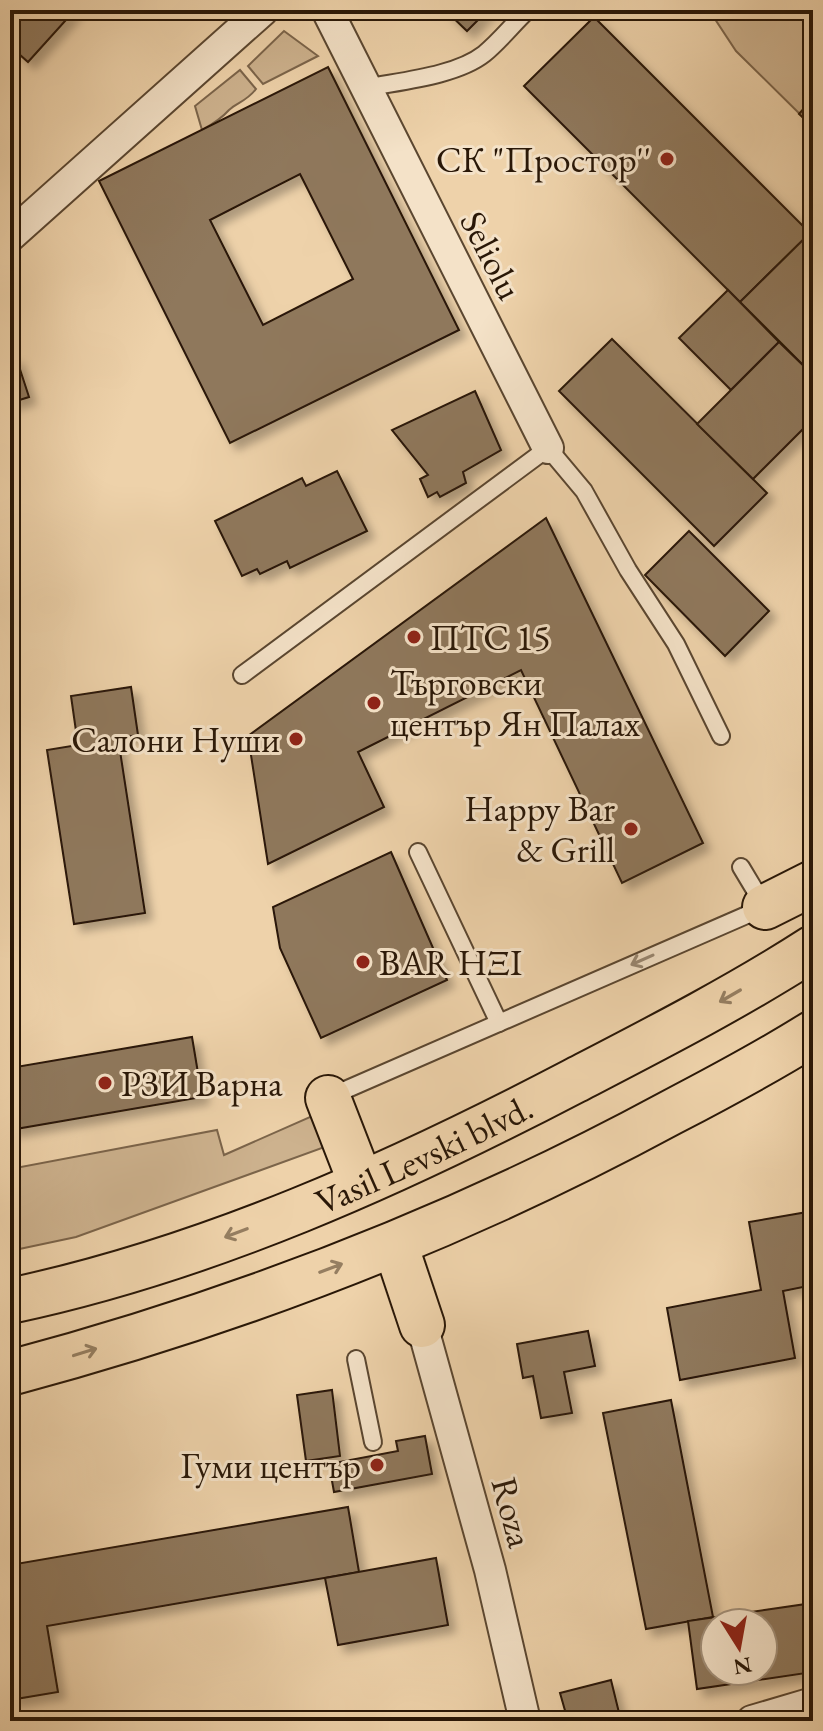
<svg xmlns="http://www.w3.org/2000/svg" width="823" height="1731" font-family="'EB Garamond',serif">
<style>
.green{fill:#cdb28e;stroke:#7b644a;stroke-width:2}
.building{fill:#8f785c;stroke:#291707;stroke-width:2;fill-rule:evenodd;filter:url(#shadow)}
.lines{fill:none;stroke-linecap:round;stroke-linejoin:round}
.lane-casing{stroke:#5a4630;stroke-width:20}
.street-casing{stroke:#5a4630;stroke-width:34}
.highway-casing{stroke:#291707;stroke-width:48}
.lane{stroke:#f4e2c8;stroke-width:16}
.street{stroke:#f4e2c8;stroke-width:30}
.highway{stroke:#eed2aa;stroke-width:44}
.oneway{stroke:#998771}
.oneway2{stroke:#957e61}
.poi-dot{fill:#8f2418;stroke:#f4e2c8;stroke-width:3}
.labels{text-anchor:middle;stroke-width:6;stroke-linejoin:round;paint-order:stroke}
.poi-label{font-size:36px;fill:#291707;stroke:#f4e2c8;text-anchor:end}
.street-label{font-size:36px;fill:#291707;stroke:#f4e2c8}
</style>
<defs>
<filter id="shadow"><feDropShadow dx="7" dy="7" stdDeviation="4" flood-color="#0004"/></filter>
</defs>
<rect width="100%" height="100%" fill="#eed2aa"/>
<filter id="stains"><feTurbulence type="fractalNoise" baseFrequency=".0025" numOctaves="4"/><feColorMatrix values="0 0 0 0 .2 0 0 0 0 .09 0 0 0 0 .02 0 0 0 .5 -.17"/></filter>
<radialGradient id="worn" r=".72"><stop offset=".6" stop-color="#630" stop-opacity="0"/><stop offset="1" stop-color="#630" stop-opacity=".3"/></radialGradient>
<g class="green">
<polygon points="709,10 813,10 813,127 736,51"/>
<polygon points="284,31 318,56 263,84 248,66"/>
<path d="M240,70L256,89C246,102 237,102 229,110C221,119 213,124 202,130L195,106Z"/>
<polygon points="319,1113 333,1144 76,1237 10,1251 10,1169 217,1130 224,1155"/>
</g>
<g class="building">
<polygon points="10,10 75,10 28,62 10,46"/>
<polygon points="445,10 488,10 467,31"/>
<polygon points="594,17 810,233 740,302 524,86"/>
<path d="M328,67L459,330L230,443L99,181ZM300,174L353,279L263,325L210,220Z"/>
<polygon points="813,98 813,127 799,114"/>
<polygon points="810,233 813,235 813,375 740,302"/>
<polygon points="728,290 779,342 731,390 679,338"/>
<polygon points="612,339 767,493 714,546 559,391"/>
<polygon points="779,342 813,375 813,419 753,479 697,424"/>
<polygon points="16,357 29,397 10,403 10,359"/>
<polygon points="475,391 501,450 463,472 466,483 440,497 437,492 428,497 420,479 428,475 392,430"/>
<polygon points="337,471 367,531 290,568 287,561 260,574 257,569 242,576 215,521 302,478 306,486"/>
<polygon points="546,518 703,843 622,883 521,670 358,752 384,807 268,864 248,736"/>
<polygon points="689,531 769,611 725,656 645,575"/>
<polygon points="131,687 138,735 118,738 145,913 74,924 47,750 78,745 71,696"/>
<polygon points="391,852 447,980 321,1038 280,948 273,907"/>
<polygon points="192,1037 202,1097 10,1130 10,1068"/>
<polygon points="813,1211 813,1285 783,1291 795,1358 680,1380 667,1308 761,1290 749,1222"/>
<polygon points="588,1331 595,1366 564,1372 572,1413 541,1418 533,1376 523,1378 517,1344"/>
<polygon points="332,1390 340,1456 306,1461 297,1395"/>
<polygon points="671,1400 713,1617 646,1629 603,1413"/>
<polygon points="425,1436 432,1474 334,1492 329,1464 398,1451 396,1441"/>
<polygon points="348,1507 359,1572 47,1626 58,1692 10,1700 10,1629 18,1627 10,1581 10,1565"/>
<polygon points="436,1558 448,1625 338,1645 325,1578"/>
<path d="M813,1603V1672L697,1689L688,1621ZM715,1623H763V1671H715Z"/>
<polygon points="611,1680 621,1721 568,1721 560,1693"/>
</g>
<g class="lines">
<defs>
<g id="lane">
<path d="M366,88C400,81 456,76 484,54C500,41 513,24 528,10"/>
<polyline points="242,675 548,448 584,491 628,570 676,644 721,736"/>
<polyline points="418,852 499,1023"/>
<polyline points="329,1097 765,907 741,867"/>
<polyline points="356,1359 373,1442"/>
</g>
<g id="street">
<polyline points="327,10 548,448"/>
<polyline points="10,236 263,10"/>
<polyline points="422,1325 490,1570 525,1721"/>
<polyline points="752,1721 813,1703"/>
</g>
<g id="highway">
<polyline points="765,907 813,883"/>
<polyline points="328,1098 361,1183"/>
<polyline points="395,1244 422,1325"/>
<path id="s1" d="M10,1301C208,1259 396,1174 574,1081C655,1039 737,997 813,948"/>
<path d="M10,1373C239,1312 461,1226 670,1113C718,1088 767,1062 813,1033"/>
</g>
</defs>
<use href="#lane" class="lane-casing"/>
<use href="#street" class="street-casing"/>
<use href="#highway" class="highway-casing"/>
<use href="#lane" class="lane"/>
<use href="#street" class="street"/>
<use href="#highway" class="highway"/>
</g>
<defs><path id="oneway-shaft" d="M-6 0H5M1.5-3L5.5 0L1.5 3" fill="none" stroke-width="1.6" stroke-linecap="round" stroke-linejoin="round" transform="scale(2)"/></defs>
<use class="oneway" href="#oneway-shaft" transform="translate(642 960) rotate(156)"/>
<g class="oneway2">
<use href="#oneway-shaft" transform="translate(730 996) rotate(150)"/>
<use href="#oneway-shaft" transform="translate(236 1233) rotate(159)"/>
<use href="#oneway-shaft" transform="translate(331 1268) rotate(-21)"/>
<use href="#oneway-shaft" transform="translate(85 1352) rotate(-17)"/>
</g>
<g class="poi-dot">
<circle cx="667" cy="159" r="8"/>
<circle cx="414" cy="637" r="8"/>
<circle cx="374" cy="703" r="8"/>
<circle cx="296" cy="739" r="8"/>
<circle cx="631" cy="829" r="8"/>
<circle cx="363" cy="962" r="8"/>
<circle cx="105" cy="1083" r="8"/>
<circle cx="377" cy="1465" r="8"/>
</g>
<g class="labels">
<g class="poi-label">
<text x="651" y="172">СК "Простор''</text>
<text x="430" y="650" text-anchor="start">ПТС 15</text>
<text x="390" y="695" text-anchor="start">Търговски<tspan x="390" dy="41">център Ян Палах</tspan></text>
<text x="280" y="752">Салони Нуши</text>
<text x="615" y="821">Happy Bar<tspan x="615" dy="41">&amp; Grill</tspan></text>
<text x="379" y="975" text-anchor="start">BAR HΞI</text>
<text x="121" y="1096" text-anchor="start">РЗИ Варна</text>
<text x="361" y="1478">Гуми център</text>
</g>
<g class="street-label">
<text transform="translate(492 255) rotate(63)" y="13">Seliolu</text>
<text dy="13" stroke="none"><textPath href="#s1" startOffset="440">Vasil Levski blvd.</textPath></text>
<text transform="translate(513 1512) rotate(75)" y="13">Roza</text>
</g>
</g>
<rect width="823" height="1731" fill="none" stroke="#eed2aa" stroke-width="40"/>
<rect x="12" y="12" width="799" height="1707" fill="none" stroke="#291707" stroke-width="4"/>
<rect x="20" y="20" width="783" height="1691" fill="none" stroke="#291707" stroke-width="2"/>
<g transform="translate(739 1647) rotate(169)"><circle r="38" fill="#f4e2c8" stroke="#a3917b" stroke-width="2"/>
<path d="M0-6L14 30L0 20L-14 30Z" fill="#8f2418"/>
<text y="-12" font-size="22" font-weight="bold" text-anchor="middle" fill="#291707">N</text>
</g>
<rect width="100%" height="100%" filter="url(#stains)"/>
<rect width="100%" height="100%" fill="url(#worn)"/>
</svg>
